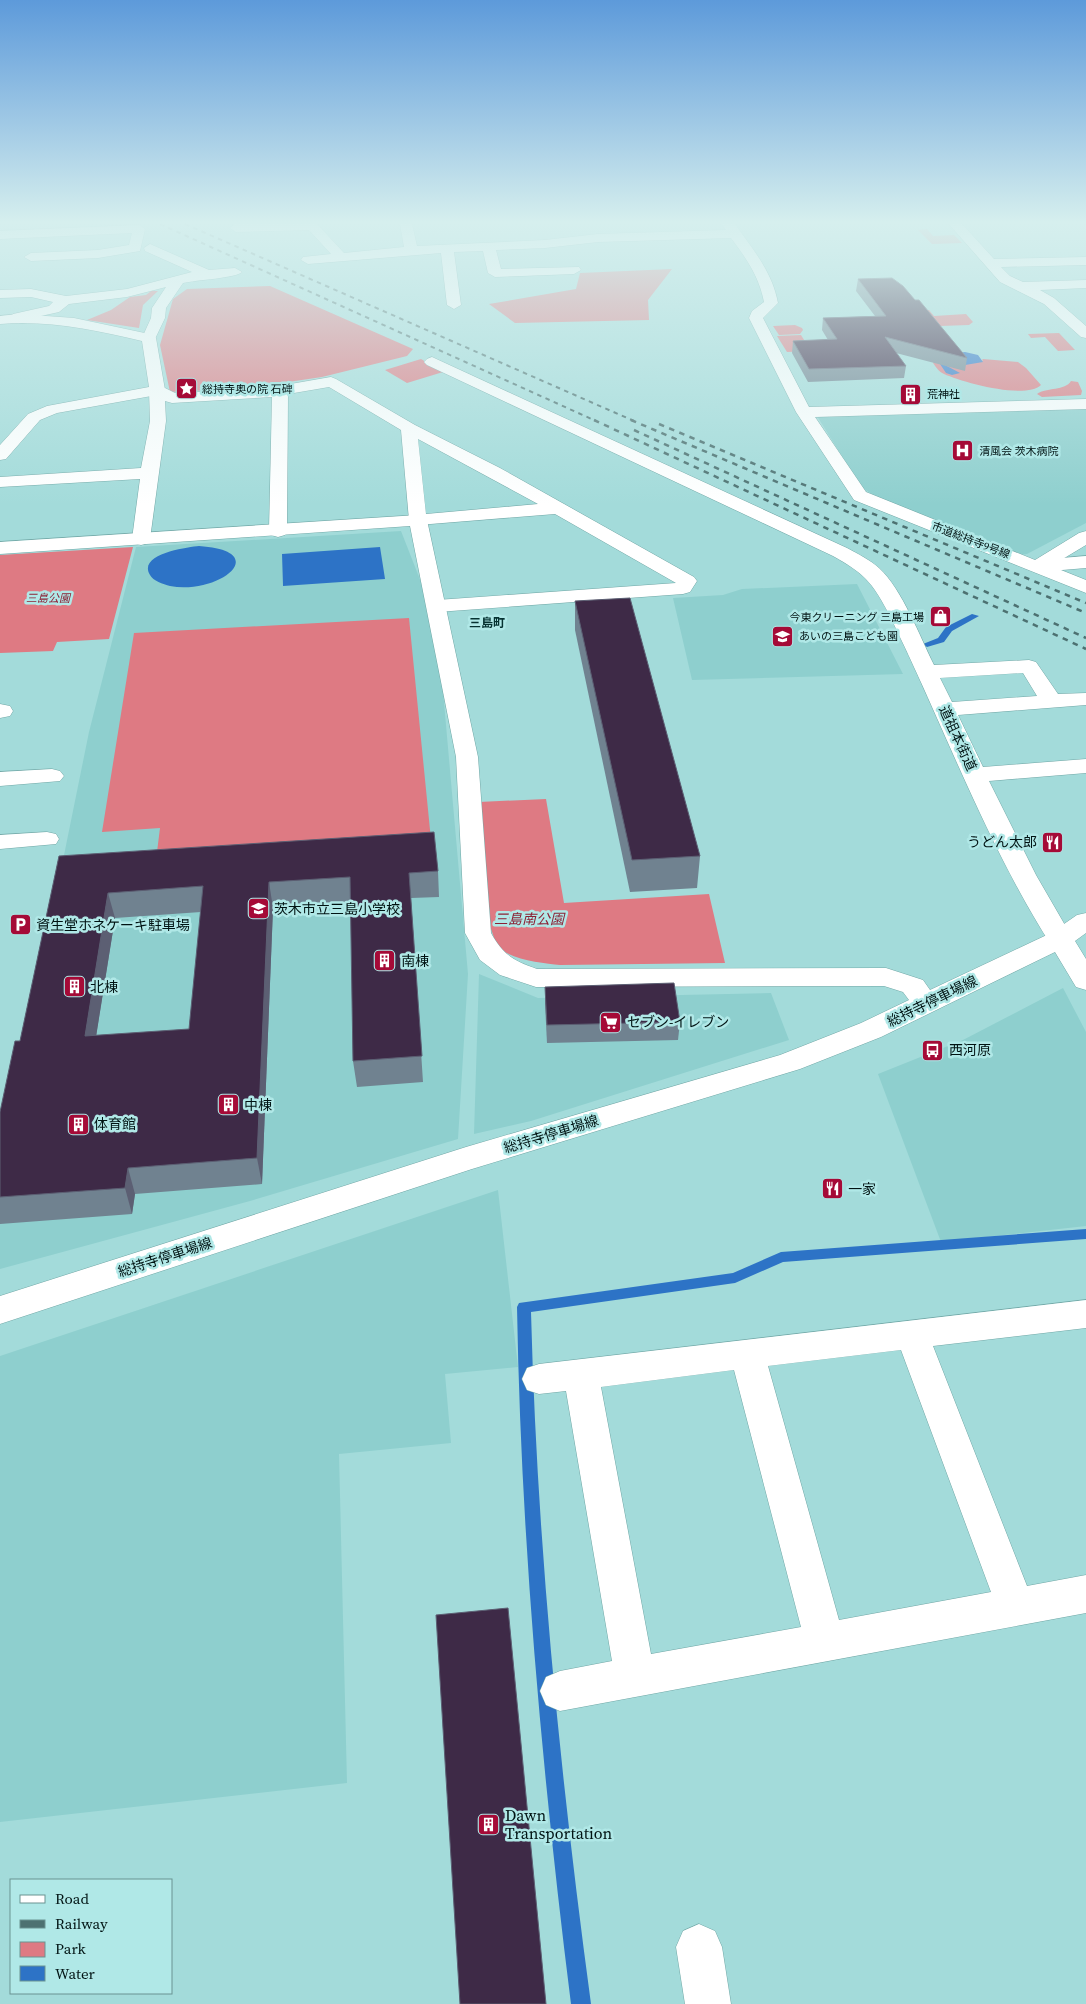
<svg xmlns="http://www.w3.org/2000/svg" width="1086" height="2004" font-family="'Source Serif 4','Noto Sans JP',serif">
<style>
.built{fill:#8ecfce}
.green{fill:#de7a83}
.water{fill:#2d73c6}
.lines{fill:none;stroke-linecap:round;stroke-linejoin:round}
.stream{fill:#2d73c6;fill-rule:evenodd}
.street-casing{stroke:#71a7a6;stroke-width:1}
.secondary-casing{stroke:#71a7a6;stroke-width:1}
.street{fill:#fff;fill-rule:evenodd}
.secondary{fill:#fff;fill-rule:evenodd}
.rail-far1{stroke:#4d7171;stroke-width:2;stroke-dasharray:4.5 4.5;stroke-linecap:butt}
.rail{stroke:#4d7171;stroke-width:2.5;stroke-dasharray:5.5 5.5;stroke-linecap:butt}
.wall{fill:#708290;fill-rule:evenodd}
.shaded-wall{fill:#5c5f73}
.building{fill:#3e2a47;stroke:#5c5f73;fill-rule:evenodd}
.labels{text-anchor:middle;stroke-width:5;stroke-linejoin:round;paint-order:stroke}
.far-poi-label{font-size:11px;fill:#001313;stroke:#b0e8e7;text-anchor:start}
.far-street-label{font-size:11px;fill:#001313;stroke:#b0e8e7}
.far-park-label{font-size:11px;font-style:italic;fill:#8b2035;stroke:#b0e8e7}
.far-neighbourhood-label{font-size:12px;font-weight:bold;fill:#063232;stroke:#b0e8e7}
.street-label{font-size:14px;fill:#001313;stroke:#b0e8e7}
.poi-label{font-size:14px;fill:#001313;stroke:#b0e8e7;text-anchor:start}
.park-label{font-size:14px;font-style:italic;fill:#8b2035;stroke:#b0e8e7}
.near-poi-label{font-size:16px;fill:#001313;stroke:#b0e8e7;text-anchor:start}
</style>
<rect width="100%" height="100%" fill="#a3dbda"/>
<g class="built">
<polygon points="1086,407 1086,523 1027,554 1016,555 875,496 861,487 817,416"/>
<polygon points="401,531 426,595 443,691 468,974 458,1139 250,1201 0,1269 0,1143 47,939 89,732 136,547"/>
<polygon points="857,584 903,674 692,680 673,598 723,595 742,589"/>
<polygon points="479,974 538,998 771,993 789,1040 531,1121 474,1134"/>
<polygon points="1063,988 1086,1032 1086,1226 941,1242 878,1074 963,1040"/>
<polygon points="498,1190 518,1367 445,1374 451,1443 339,1454 347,1783 0,1822 0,1356"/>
</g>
<g class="green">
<polygon points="927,229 933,236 954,235 962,243 932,244 918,230"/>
<polygon points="672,269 648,300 649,320 515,323 489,304 576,289 580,273"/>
<polygon points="270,286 413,349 407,356 322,377 248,388 170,392 160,345 173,299 187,289"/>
<polygon points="151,291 158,291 143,305 139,328 87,320 111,310 130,297 146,295"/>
<polygon points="923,310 929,310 934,316 966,314 973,322 969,325 940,326"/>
<polygon points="795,325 802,328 803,330 800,334 779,335 773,326"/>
<polygon points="1059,333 1075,350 1058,351 1045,337 1031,338 1028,334"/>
<polygon points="801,335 811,351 787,352 777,336"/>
<polygon points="421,359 443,372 407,383 385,370"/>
<path d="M983,359L1018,362L1026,368L1041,385C1025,400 962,382 944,374C939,372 936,367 933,363L934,361L951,365L983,361L982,360Z"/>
<path d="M1071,381L1078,382L1082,391L1081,395L1042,397L1037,394C1047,387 1065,391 1071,381Z"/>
<polygon points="133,547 109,639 57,642 53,651 0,653 0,555"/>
<polygon points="409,618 432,850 155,868 160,828 102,832 134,633"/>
<path d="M546,799L564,903L709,894L725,963L560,965C544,963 510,960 499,947C495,943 493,934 491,929L479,802Z"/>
</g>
<g class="water">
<polygon points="965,352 978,355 983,362 965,365 945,365 960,373 952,375 946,373 940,364 954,353"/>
<path d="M199,546C274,551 219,595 170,586C163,584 153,581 150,575C137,554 188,547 199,546Z"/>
<polygon points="380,547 385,579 283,586 282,554"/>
</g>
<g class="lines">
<g class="stream">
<polygon points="972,614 979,616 952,631 944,642 927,647 923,644 938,638 946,627"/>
<path d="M1086,1229V1239L783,1262L735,1283L531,1312C537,1544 560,1774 591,2004H571C542,1772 521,1541 517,1307L519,1303L733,1273L781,1252Z"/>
</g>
<defs>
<g id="street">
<path d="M235,224H317L344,253L404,247L400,224H412L417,246L545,240L598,234L726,230L722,224H735C753,250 772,271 778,303L763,318L809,407L1086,399V409L815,417L866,492L1035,560L1079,533L1086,531V545L1051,566L1086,580V593L854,500L796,412L749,318L752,311L764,302C759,276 746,258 731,238L598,242L545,248L496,250L501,269L579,267L581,270L574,274L495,277L488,273L483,251L454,252L461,305L454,309L447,305L441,253L308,264L301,260L303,257L331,254L309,230L236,232L230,228Z"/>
<polygon points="949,224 962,224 994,259 1086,257 1086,265 1001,267 1010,276 1023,282 1086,280 1086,288 1040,290 1054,298 1086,326 1086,338 1081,337 1044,304 1000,282"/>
<polygon points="139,225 145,229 140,251 98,258 31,261 24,257 31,253 98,250 129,245 132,233 0,239 0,231"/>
<path d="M150,244L209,270L235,268L242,272C237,278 195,280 183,283L166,308L165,318L154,341H144L142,338L151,318L152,308L166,287L127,297L69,304L59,312L18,321L13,320L11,317L13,314L49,306L53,302L31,297L0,298V290L31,289L66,296L127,289L192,272L145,251L144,248Z"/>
<path d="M432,357L847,548C858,554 870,560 879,568C902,589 920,637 934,665L1029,660L1036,662L1058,694L1086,693V705L958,715L983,767L1086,759V773L989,781L1036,875L1073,939L1069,945L1060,948L1051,945C985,841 943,724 889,614C872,582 865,574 833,556L427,365L424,362L427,359ZM1023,673L1037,696L952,702L940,678Z"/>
<path d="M331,377L336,379L415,425L500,468L694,577L697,581L690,592L683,594L437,612L430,610L427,606L430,602L437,600L676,583L555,514L418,525L412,524L409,520L401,430L329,387L288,394L287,531L285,535L278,537L271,535L269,531L272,397L172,403L165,401L166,421L150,539L148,543L141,545L134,543L132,539L140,479L0,487V477L141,468L150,421L149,390L151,387H163L175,393L262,389ZM418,439L538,504L426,514Z"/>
<polygon points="0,704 10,706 13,711 10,716 0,718"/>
<polygon points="52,769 60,771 64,776 60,781 0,786 0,772"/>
<polygon points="47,832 56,834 59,839 56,844 0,849 0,835"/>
<path d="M1086,1300V1328L933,1346L1027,1586L1086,1575V1613L560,1711L546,1705L540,1691L546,1677L560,1671L612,1661L566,1391L539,1394L527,1390L522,1379L527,1368L539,1364ZM901,1350L991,1592L839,1620L768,1366ZM734,1370L801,1627L651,1654L601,1387Z"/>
<polygon points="699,1924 715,1931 722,1947 731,2004 685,2004 676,1947 683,1931"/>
</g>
<g id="secondary">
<path d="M18,314L74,318L154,335L156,338L165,390L163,393L157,395L57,413L40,420L6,459L0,460V445L28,414L47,406L149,387L142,341C95,330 49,320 0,324V316Z"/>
<path d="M418,515L424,516L427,520L478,757L491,933C503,955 514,961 537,969L886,968L923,980L930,990L1051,933L1077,915L1086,913V933L1075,941L1086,959V990L1076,987L1055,952L881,1037L800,1069L472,1169L0,1324V1296L466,1147L780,1055L861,1023L909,1000L903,992L884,986L536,987L500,975L480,960L465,933L456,757L410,526L0,554V542Z"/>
<polygon points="1086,556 1086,568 1038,572 1031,570 1028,566 1031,562 1038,560"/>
</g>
</defs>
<use href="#street" class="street-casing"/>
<use href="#secondary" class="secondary-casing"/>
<use href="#street" class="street"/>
<use href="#secondary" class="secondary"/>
<g class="rail-far1">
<polyline points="160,224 596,421"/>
<polyline points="185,224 634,421"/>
</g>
<g class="rail">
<polyline points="594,420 1086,649"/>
<polyline points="631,420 1086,613"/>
<polyline points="659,424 1086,603"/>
<polyline points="634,430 1086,638"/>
</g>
</g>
<g class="wall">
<polygon points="858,279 915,300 967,358 965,371 896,353 906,366 904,378 808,382 792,353 793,341 828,340 822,330 823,318 875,316 856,291"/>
<polygon points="575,601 700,856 697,888 630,892 575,630"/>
<path d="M59,856L438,871L439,897L411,898L423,1082L357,1087L353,1061L351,902L273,908L262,1184L135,1194L132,1214L0,1224V1112L20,1041ZM201,912L189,1029L96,1036L115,918Z"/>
<polygon points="545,987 680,1022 678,1040 547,1043 545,1004"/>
</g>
<g class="shaded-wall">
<polygon points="269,882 273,908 262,1184 257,1158"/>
<polygon points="108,893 115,918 92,1062 85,1036"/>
<polygon points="128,1168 135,1194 132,1214 125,1188"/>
</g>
<g class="building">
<polygon points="892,278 903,286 915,300 919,300 967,358 885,337 906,366 809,369 793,341 837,339 823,318 886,316 858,279"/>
<polygon points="630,598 700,856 632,860 575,601"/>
<path d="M434,832L438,871L409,873L422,1056L353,1061L350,877L269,882L257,1158L128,1168L125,1188L0,1197V1112L15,1041H20L59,856ZM203,886L189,1029L85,1036L108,893Z"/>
<polygon points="674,983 680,1022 547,1025 545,987"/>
<polygon points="508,1608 546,2004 460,2004 436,1615"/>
</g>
<linearGradient id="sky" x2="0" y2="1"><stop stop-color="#5d9ada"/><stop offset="0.44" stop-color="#d6efee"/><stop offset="1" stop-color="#d6efee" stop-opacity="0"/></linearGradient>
<rect width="1086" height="505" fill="url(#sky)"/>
<defs>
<symbol id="sight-square" viewBox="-11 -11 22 22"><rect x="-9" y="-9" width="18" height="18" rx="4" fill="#a50a37" stroke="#b0e8e7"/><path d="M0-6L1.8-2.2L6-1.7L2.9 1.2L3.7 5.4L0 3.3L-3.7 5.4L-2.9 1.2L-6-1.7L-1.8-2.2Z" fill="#fff"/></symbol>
<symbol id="building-square" viewBox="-11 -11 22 22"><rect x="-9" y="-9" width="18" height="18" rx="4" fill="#a50a37" stroke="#b0e8e7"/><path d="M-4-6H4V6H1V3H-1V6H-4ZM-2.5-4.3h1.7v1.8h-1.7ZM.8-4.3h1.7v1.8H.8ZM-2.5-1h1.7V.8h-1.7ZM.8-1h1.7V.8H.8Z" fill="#fff"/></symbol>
<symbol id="hospital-square" viewBox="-11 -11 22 22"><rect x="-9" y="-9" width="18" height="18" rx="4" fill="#a50a37" stroke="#b0e8e7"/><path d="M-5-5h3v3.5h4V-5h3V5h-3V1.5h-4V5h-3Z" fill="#fff"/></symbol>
<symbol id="shop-square" viewBox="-11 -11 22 22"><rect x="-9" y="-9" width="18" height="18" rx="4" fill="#a50a37" stroke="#b0e8e7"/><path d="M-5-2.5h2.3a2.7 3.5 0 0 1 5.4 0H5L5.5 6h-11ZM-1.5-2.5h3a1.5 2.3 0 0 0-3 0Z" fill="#fff"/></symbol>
<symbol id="school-square" viewBox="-11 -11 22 22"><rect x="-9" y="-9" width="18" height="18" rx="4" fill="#a50a37" stroke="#b0e8e7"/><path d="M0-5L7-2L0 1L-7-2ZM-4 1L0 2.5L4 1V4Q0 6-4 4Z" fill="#fff"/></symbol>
<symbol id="restaurant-square" viewBox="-11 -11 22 22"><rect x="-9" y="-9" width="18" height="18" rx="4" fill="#a50a37" stroke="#b0e8e7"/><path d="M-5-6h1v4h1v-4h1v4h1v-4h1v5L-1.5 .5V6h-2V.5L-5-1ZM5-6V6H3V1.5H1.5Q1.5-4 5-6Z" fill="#fff"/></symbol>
<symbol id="parking-square" viewBox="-11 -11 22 22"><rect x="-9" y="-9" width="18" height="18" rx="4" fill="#a50a37" stroke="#b0e8e7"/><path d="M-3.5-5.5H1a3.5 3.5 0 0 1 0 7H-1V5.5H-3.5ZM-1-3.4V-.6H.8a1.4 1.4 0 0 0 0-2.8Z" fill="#fff"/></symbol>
<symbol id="supermarket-square" viewBox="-11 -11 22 22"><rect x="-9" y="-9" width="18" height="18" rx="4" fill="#a50a37" stroke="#b0e8e7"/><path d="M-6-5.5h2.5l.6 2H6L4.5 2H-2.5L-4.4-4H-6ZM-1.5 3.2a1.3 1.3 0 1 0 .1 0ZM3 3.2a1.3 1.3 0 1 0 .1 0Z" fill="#fff"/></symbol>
<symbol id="bus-square" viewBox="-11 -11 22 22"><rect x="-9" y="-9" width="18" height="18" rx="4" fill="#a50a37" stroke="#b0e8e7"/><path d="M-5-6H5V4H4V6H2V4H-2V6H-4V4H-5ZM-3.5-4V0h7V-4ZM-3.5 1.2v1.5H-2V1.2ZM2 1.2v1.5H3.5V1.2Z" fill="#fff"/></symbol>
</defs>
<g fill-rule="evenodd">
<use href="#sight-square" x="174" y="376" width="25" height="25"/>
<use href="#building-square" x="898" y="382" width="25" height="25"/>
<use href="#hospital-square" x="950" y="438" width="25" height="25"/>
<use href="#shop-square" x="928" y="604" width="25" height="25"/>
<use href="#school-square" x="770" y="624" width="25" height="25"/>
<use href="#restaurant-square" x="1040" y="830" width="25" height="25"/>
<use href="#school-square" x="246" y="896" width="25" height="25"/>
<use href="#parking-square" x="8" y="912" width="25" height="25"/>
<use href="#building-square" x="372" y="948" width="25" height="25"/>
<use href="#building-square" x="62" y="974" width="25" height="25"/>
<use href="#supermarket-square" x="598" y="1010" width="25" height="25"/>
<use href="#bus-square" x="920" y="1038" width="25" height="25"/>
<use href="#building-square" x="216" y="1092" width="25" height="25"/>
<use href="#building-square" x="66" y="1112" width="25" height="25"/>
<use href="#restaurant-square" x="820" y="1176" width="25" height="25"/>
<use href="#building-square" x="476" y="1812" width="25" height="25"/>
</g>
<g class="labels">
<g class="far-poi-label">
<text x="202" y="393">総持寺奥の院 石碑</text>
<text x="927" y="398">荒神社</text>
<text x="979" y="455">清風会 茨木病院</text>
<text x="924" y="621" text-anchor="end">今東クリーニング 三島工場</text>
<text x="799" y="640">あいの三島こども園</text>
</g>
<g class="far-street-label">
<text transform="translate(971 540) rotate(21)" y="4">市道総持寺9号線</text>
</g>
<g class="far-park-label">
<text x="48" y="602">三島公園</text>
</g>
<g class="far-neighbourhood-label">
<text x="487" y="627">三島町</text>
</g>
<g class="street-label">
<text transform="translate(958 738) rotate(65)" y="5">道祖本街道</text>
<text transform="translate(932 1001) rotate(-26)" y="5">総持寺停車場線</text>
<text transform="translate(551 1134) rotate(-17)" y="5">総持寺停車場線</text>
<text transform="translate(165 1257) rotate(-18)" y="5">総持寺停車場線</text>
</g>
<g class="poi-label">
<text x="1037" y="847" text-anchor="end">うどん太郎</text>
<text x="274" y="914">茨木市立三島小学校</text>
<text x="36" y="930">資生堂ホネケーキ駐車場</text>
<text x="401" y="966">南棟</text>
<text x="90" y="992">北棟</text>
<text x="627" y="1027">セブン-イレブン</text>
<text x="949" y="1055">西河原</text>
<text x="244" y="1110">中棟</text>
<text x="94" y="1129">体育館</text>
<text x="848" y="1194">一家</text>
</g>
<g class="park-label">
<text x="529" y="924">三島南公園</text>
</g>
<g class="near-poi-label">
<text x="505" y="1821">Dawn<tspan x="505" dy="18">Transportation</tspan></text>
</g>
</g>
<rect x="10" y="1879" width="162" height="115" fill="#b0e8e7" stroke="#6a9392"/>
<rect x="20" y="1895" width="25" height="8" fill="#ffffff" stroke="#6a9392"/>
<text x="55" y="1904" font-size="15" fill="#001313">Road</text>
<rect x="20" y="1920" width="25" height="8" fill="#4d7171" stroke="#6a9392"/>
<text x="55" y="1929" font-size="15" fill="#001313">Railway</text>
<rect x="20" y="1942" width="25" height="15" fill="#de7a83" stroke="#6a9392"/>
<text x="55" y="1954" font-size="15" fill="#001313">Park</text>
<rect x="20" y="1966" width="25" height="15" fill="#2d73c6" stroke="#6a9392"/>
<text x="55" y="1979" font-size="15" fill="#001313">Water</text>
</svg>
